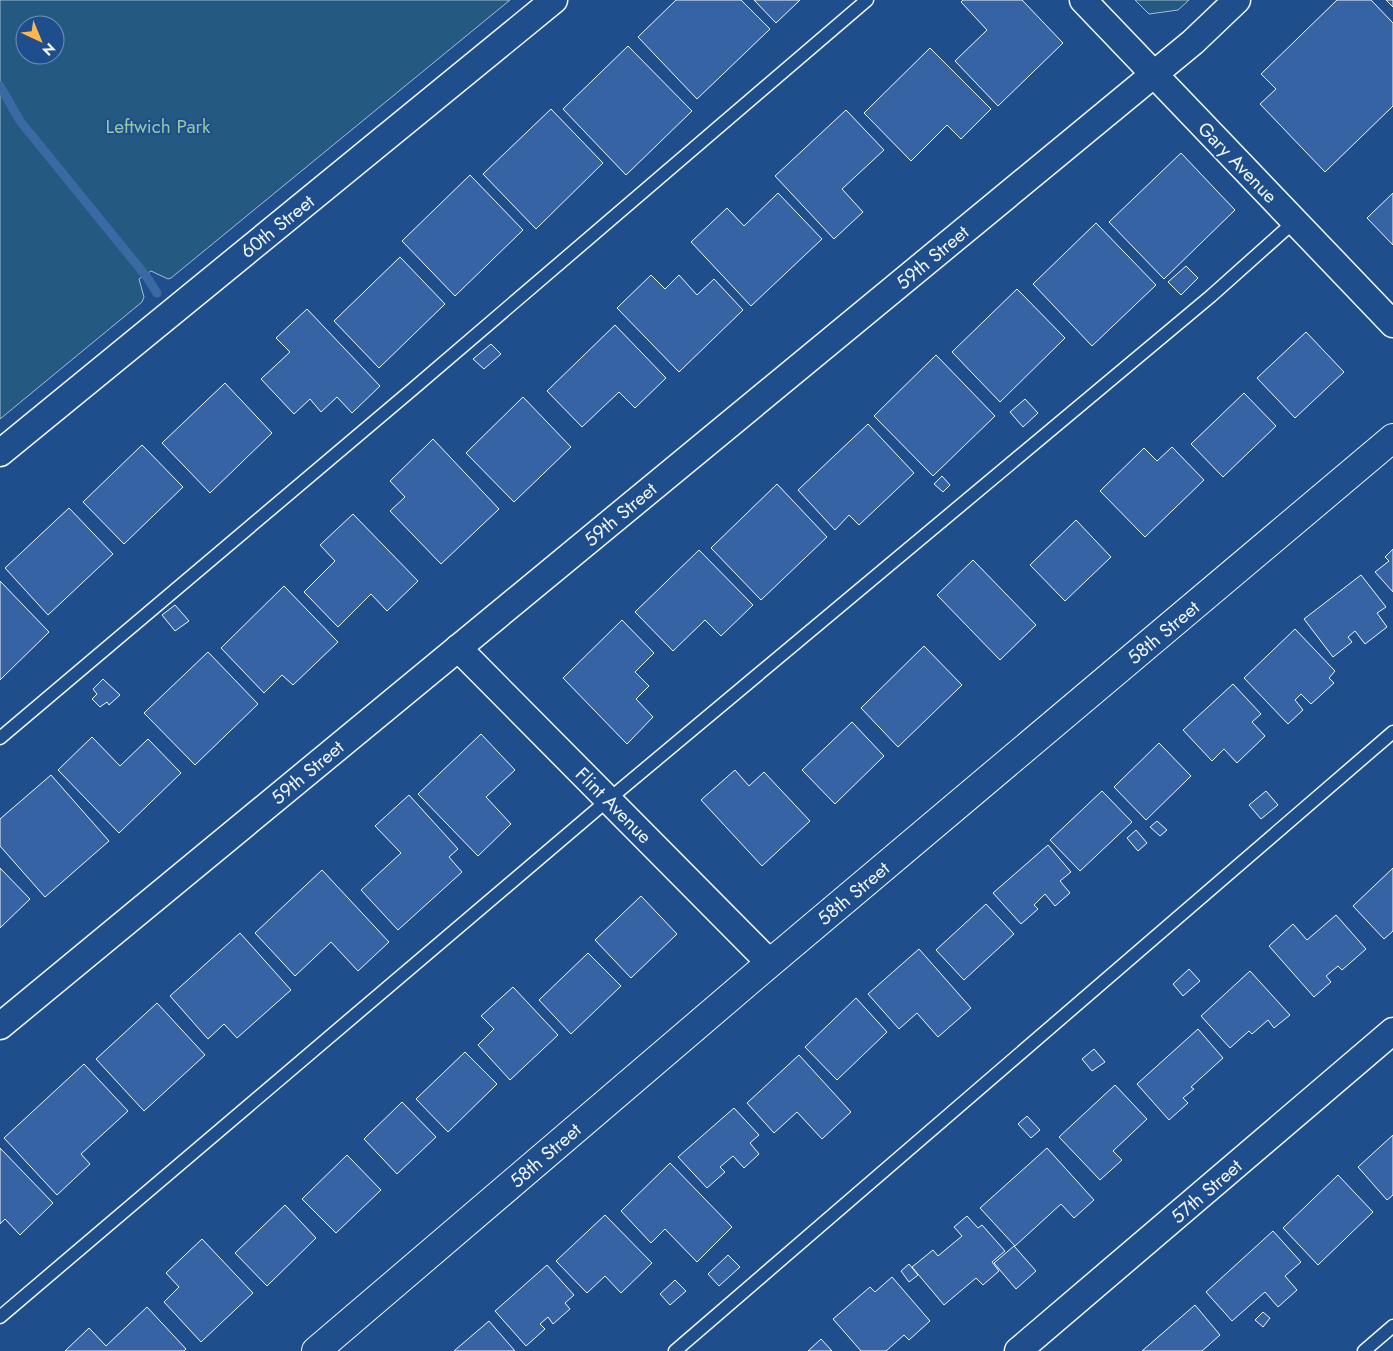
<svg xmlns="http://www.w3.org/2000/svg" width="1393" height="1351" font-family="Jost,sans-serif">
<style>
.green{fill:#245a82;stroke:#a8bbd7;fill-rule:evenodd}
.lines{fill:none;stroke-linecap:round;stroke-linejoin:round}
.stream{stroke:#3b69a3;stroke-width:9}
.building{fill:#3563a3;stroke:#f2f6ff}
.service-casing{stroke:#f2f6ff;stroke-width:15}
.minor-casing{stroke:#f2f6ff;stroke-width:29}
.tertiary-casing{stroke:#f2f6ff;stroke-width:30}
.service{stroke:#1f4e8c;stroke-width:12}
.minor{stroke:#1f4e8c;stroke-width:26}
.tertiary{stroke:#1f4e8c;stroke-width:28}
.labels{text-anchor:middle;stroke-width:4;stroke-linejoin:round;paint-order:stroke}
.park-label{font-size:19px;fill:#97c8a6;stroke:#1f4e8c}
.street-label{font-size:19px;fill:#f2f6ff;stroke:#1f4e8c}
</style>
<rect width="100%" height="100%" fill="#1f4e8c"/>
<g class="green">
<path d="M0,0H510L171,278L168,279L151,271L139,279L144,297L142,302L0,419ZM25,25H55V55H25Z"/>
<polygon points="1135,0 1189,0 1178,10 1149,14"/>
</g>
<g class="lines">
<polyline class="stream" points="0,86 20,121 146,276 157,293"/>
</g>
<g class="building">
<polygon points="676,0 741,0 770,29 697,99 638,37"/>
<polygon points="754,0 800,0 776,23"/>
<polygon points="963,0 1022,0 1063,43 998,106 955,61 987,30 961,2"/>
<polygon points="1337,0 1371,0 1393,23 1393,106 1325,172 1260,104 1276,89 1261,74"/>
<polygon points="1386,0 1393,0 1393,7"/>
<polygon points="628,46 692,111 626,175 563,109"/>
<polygon points="930,48 991,109 961,139 947,125 911,161 864,113"/>
<polygon points="551,109 603,163 536,229 483,174"/>
<polygon points="846,110 884,150 842,189 863,212 834,239 775,176"/>
<polygon points="1181,153 1235,210 1164,279 1109,222"/>
<polygon points="470,175 523,230 455,296 402,241"/>
<polygon points="778,193 822,239 751,306 691,242 727,208 744,226"/>
<polygon points="1393,193 1393,245 1367,218"/>
<polygon points="1096,223 1156,285 1092,346 1033,284"/>
<polygon points="400,257 445,304 379,368 334,321"/>
<polygon points="1186,266 1198,278 1181,295 1168,282"/>
<polygon points="651,275 665,289 679,275 697,295 714,279 743,310 679,372 617,308"/>
<polygon points="1017,289 1065,338 1000,402 952,352"/>
<polygon points="307,309 380,386 352,413 337,397 321,412 310,399 294,414 261,379 290,352 276,338"/>
<polygon points="615,325 666,378 635,408 619,392 582,427 547,391"/>
<polygon points="1306,332 1344,372 1295,418 1257,378"/>
<polygon points="491,344 501,354 484,369 473,359"/>
<polygon points="936,355 995,416 933,476 874,416"/>
<polygon points="225,383 272,433 210,493 162,443"/>
<polygon points="1244,393 1276,426 1223,477 1191,444"/>
<polygon points="523,397 571,447 514,502 466,453"/>
<polygon points="1025,399 1038,413 1023,427 1010,412"/>
<polygon points="868,424 914,473 859,525 849,515 835,530 798,490"/>
<polygon points="433,439 499,509 441,564 390,511 405,497 390,481"/>
<polygon points="142,445 183,487 124,544 83,502"/>
<polygon points="1172,447 1204,480 1145,537 1100,491 1144,448 1157,461"/>
<polygon points="942,476 950,485 943,492 934,484"/>
<polygon points="777,484 827,537 761,600 711,548"/>
<polygon points="69,508 113,554 48,615 5,568"/>
<polygon points="353,514 418,581 387,611 371,594 338,627 304,592 335,561 320,545"/>
<polygon points="1076,520 1111,557 1065,601 1030,565"/>
<polygon points="1393,549 1393,592 1375,572 1389,561 1385,557"/>
<polygon points="699,550 753,605 721,636 705,620 673,651 635,612"/>
<polygon points="973,560 1036,625 1000,660 937,595"/>
<polygon points="1361,575 1386,607 1377,613 1387,627 1365,644 1355,631 1348,637 1352,642 1333,657 1304,619"/>
<polygon points="0,581 49,632 0,680"/>
<polygon points="284,586 338,642 293,685 282,675 264,693 221,648"/>
<polygon points="175,605 189,621 175,631 162,615"/>
<polygon points="622,620 654,653 635,672 649,686 636,699 653,717 627,744 563,678"/>
<polygon points="1295,629 1335,671 1329,678 1334,683 1311,704 1301,694 1295,700 1303,710 1288,724 1244,678"/>
<polygon points="924,646 962,685 898,747 861,708"/>
<polygon points="208,652 258,704 195,765 144,713"/>
<polygon points="103,679 120,695 109,705 107,702 100,707 92,699 97,694 93,689"/>
<polygon points="1233,684 1261,714 1252,722 1265,736 1237,763 1224,749 1212,761 1183,730"/>
<polygon points="852,722 884,756 835,804 802,770"/>
<polygon points="481,734 515,770 486,797 511,824 478,856 418,794"/>
<polygon points="92,737 120,766 148,739 181,773 119,833 58,770"/>
<polygon points="1159,743 1191,776 1146,820 1114,787"/>
<polygon points="735,770 749,786 764,772 810,821 762,866 701,800"/>
<polygon points="51,775 109,841 45,897 0,846 0,819"/>
<polygon points="1102,791 1132,822 1080,871 1050,840"/>
<polygon points="1266,791 1278,805 1261,819 1249,805"/>
<polygon points="409,795 458,849 449,857 462,872 398,930 361,890 401,853 375,826"/>
<polygon points="1157,821 1167,830 1160,836 1150,827"/>
<polygon points="1136,830 1147,843 1138,851 1127,838"/>
<polygon points="1048,845 1071,872 1060,881 1070,893 1055,906 1045,894 1034,905 1038,909 1021,924 993,893"/>
<polygon points="0,868 30,899 0,928"/>
<polygon points="1393,868 1393,931 1384,939 1353,906"/>
<polygon points="322,870 389,942 358,971 331,942 295,976 255,933"/>
<polygon points="641,896 677,934 631,978 595,940"/>
<polygon points="986,904 1014,934 964,980 936,950"/>
<polygon points="1336,915 1366,949 1342,970 1338,966 1326,976 1331,982 1314,997 1269,946 1293,924 1307,940"/>
<polygon points="240,933 291,990 237,1038 224,1024 208,1039 170,996"/>
<polygon points="919,949 971,1008 938,1037 917,1013 899,1029 868,994"/>
<polygon points="588,953 621,986 571,1034 539,1000"/>
<polygon points="1189,969 1200,981 1183,996 1173,984"/>
<polygon points="1250,971 1290,1015 1274,1028 1268,1020 1252,1034 1249,1031 1230,1048 1201,1016"/>
<polygon points="513,987 558,1035 510,1080 478,1045 494,1029 481,1016"/>
<polygon points="856,998 887,1032 837,1080 805,1047"/>
<polygon points="157,1003 205,1055 144,1111 96,1059"/>
<polygon points="1198,1029 1223,1058 1191,1087 1194,1089 1183,1098 1188,1103 1169,1120 1137,1084"/>
<polygon points="1094,1049 1105,1062 1092,1071 1082,1059"/>
<polygon points="465,1052 497,1084 448,1132 416,1099"/>
<polygon points="799,1055 851,1112 822,1139 797,1112 774,1133 747,1103"/>
<polygon points="84,1064 128,1111 81,1154 90,1164 57,1195 4,1138"/>
<polygon points="1115,1085 1147,1119 1113,1151 1122,1160 1100,1180 1059,1137"/>
<polygon points="402,1102 436,1137 397,1174 364,1139"/>
<polygon points="734,1108 759,1135 750,1143 759,1154 744,1168 733,1156 720,1167 725,1172 707,1188 678,1157"/>
<polygon points="1027,1116 1040,1130 1031,1138 1018,1124"/>
<polygon points="1393,1135 1393,1195 1387,1200 1358,1167"/>
<polygon points="0,1148 53,1203 20,1235 5,1219 0,1224"/>
<polygon points="1047,1148 1094,1200 1074,1218 1061,1204 1015,1246 980,1208"/>
<polygon points="347,1155 381,1190 336,1233 302,1199"/>
<polygon points="670,1163 732,1227 697,1262 665,1229 651,1243 621,1211"/>
<polygon points="1338,1175 1373,1212 1318,1265 1283,1228"/>
<polygon points="285,1205 316,1238 267,1286 235,1253"/>
<polygon points="605,1215 652,1263 621,1293 605,1276 587,1293 556,1261"/>
<polygon points="967,1216 978,1228 982,1225 1005,1251 992,1262 999,1271 983,1285 976,1278 944,1305 912,1267 933,1250 938,1256 962,1236 954,1227"/>
<polygon points="1273,1231 1301,1262 1285,1276 1297,1290 1278,1307 1265,1292 1232,1321 1206,1292"/>
<polygon points="202,1239 253,1293 201,1342 164,1302 179,1287 166,1273"/>
<polygon points="1014,1246 1036,1271 1016,1289 994,1263"/>
<polygon points="728,1255 740,1267 719,1286 708,1274"/>
<polygon points="909,1264 918,1275 909,1282 901,1271"/>
<polygon points="547,1265 574,1295 565,1303 570,1309 553,1324 548,1317 540,1324 545,1329 526,1346 495,1311"/>
<polygon points="892,1277 930,1321 909,1340 904,1335 886,1351 861,1351 833,1319 870,1287 875,1292"/>
<polygon points="675,1280 686,1291 670,1305 660,1294"/>
<polygon points="1195,1305 1220,1335 1202,1351 1142,1351"/>
<polygon points="147,1307 186,1349 184,1351 65,1351 89,1328 106,1346"/>
<polygon points="1263,1312 1270,1318 1263,1327 1255,1320"/>
<polygon points="489,1321 515,1351 454,1351"/>
<polygon points="821,1339 832,1351 808,1351"/>
</g>
<g class="lines">
<defs>
<g id="service">
<polyline points="0,738 414,388 867,0"/>
<polyline points="0,1317 608,800 1211,296 1295,221"/>
<polyline points="675,1351 1393,732"/>
<polyline points="1364,1351 1393,1326"/>
</g>
<g id="minor">
<polyline points="1083,0 1393,324"/>
<polyline points="0,453 554,0"/>
<polyline points="458,648 770,963"/>
<polyline points="0,1026 1193,42 1237,0"/>
<polyline points="1018,1351 1393,1031"/>
</g>
<polyline id="tertiary" points="316,1351 770,963 1393,438"/>
</defs>
<use href="#service" class="service-casing"/>
<use href="#minor" class="minor-casing"/>
<use href="#tertiary" class="tertiary-casing"/>
<use href="#service" class="service"/>
<use href="#minor" class="minor"/>
<use href="#tertiary" class="tertiary"/>
</g>
<g class="labels">
<g class="park-label">
<text x="158" y="133">Leftwich Park</text>
</g>
<g class="street-label">
<text transform="translate(1238 162) rotate(46)" y="7">Gary Avenue</text>
<text transform="translate(277 226) rotate(-39)" y="7">60th Street</text>
<text transform="translate(932 257) rotate(-40)" y="7">59th Street</text>
<text transform="translate(620 514) rotate(-40)" y="7">59th Street</text>
<text transform="translate(1163 632) rotate(-40)" y="7">58th Street</text>
<text transform="translate(307 772) rotate(-40)" y="7">59th Street</text>
<text transform="translate(614 805) rotate(45)" y="7">Flint Avenue</text>
<text transform="translate(853 893) rotate(-40)" y="7">58th Street</text>
<text transform="translate(545 1155) rotate(-41)" y="7">58th Street</text>
<text transform="translate(1206 1191) rotate(-41)" y="7">57th Street</text>
</g>
</g>
<g transform="translate(40 40) rotate(136)"><circle r="24" fill="#1f4e8c" stroke="#7391ba"/>
<path d="M0-4L9 19L0 12L-9 19Z" fill="#ffb74d"/>
<text y="-8" font-size="14" font-weight="bold" text-anchor="middle" fill="#f2f6ff">N</text>
</g>
</svg>
